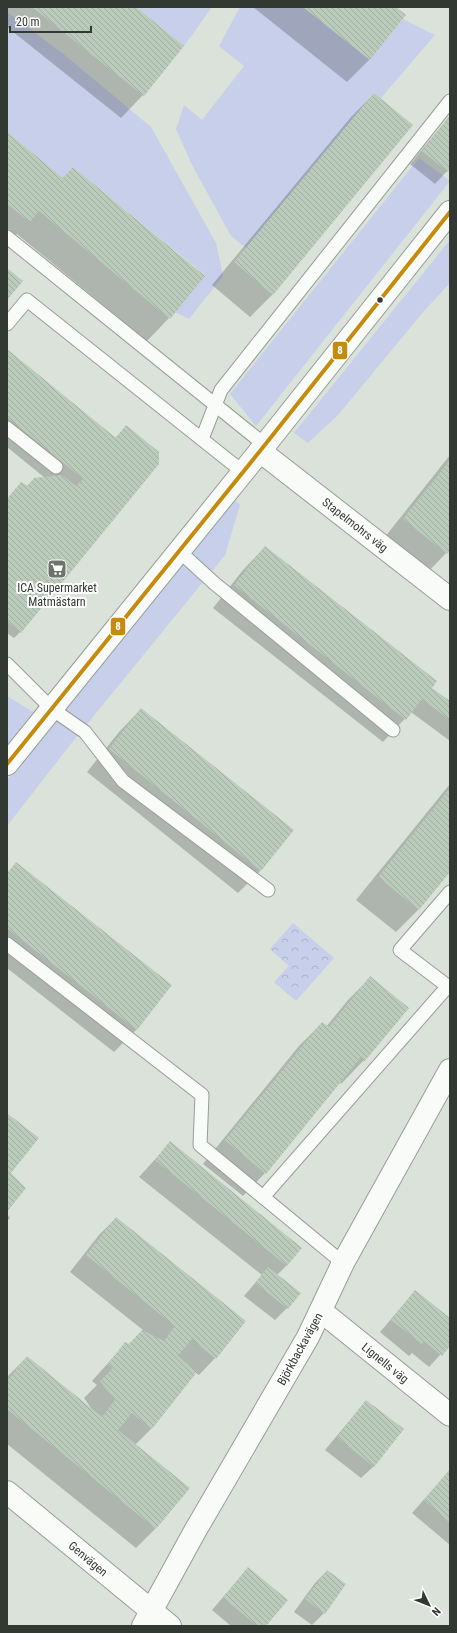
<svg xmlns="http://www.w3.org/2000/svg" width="457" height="1633" font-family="'Roboto Condensed',sans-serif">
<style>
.green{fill:#c7cfea}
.forest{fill:url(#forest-crowns)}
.shadow{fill:#0003}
.building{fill:url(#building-back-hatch)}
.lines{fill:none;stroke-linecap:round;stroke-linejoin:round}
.lane-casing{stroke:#979d97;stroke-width:15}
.street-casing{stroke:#979d97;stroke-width:24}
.secondary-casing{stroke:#979d97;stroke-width:24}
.lane{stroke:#f9fbf9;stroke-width:13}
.street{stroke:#f9fbf9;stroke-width:22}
.secondary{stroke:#f9fbf9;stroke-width:22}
.bus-1-casing{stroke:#fff;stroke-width:7}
.bus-1{stroke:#c68a0c;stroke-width:4}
.bus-dot{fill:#323832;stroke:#fff;stroke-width:1.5}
.labels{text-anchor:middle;stroke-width:4;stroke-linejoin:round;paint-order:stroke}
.street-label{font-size:12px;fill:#323832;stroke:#fff}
.poi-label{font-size:12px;fill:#323832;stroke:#fff}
.line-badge{stroke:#fff;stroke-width:1.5}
.badge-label{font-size:11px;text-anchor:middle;font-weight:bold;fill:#fff}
</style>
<defs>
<pattern id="forest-crowns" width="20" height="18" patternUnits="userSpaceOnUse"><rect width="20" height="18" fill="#c7cfea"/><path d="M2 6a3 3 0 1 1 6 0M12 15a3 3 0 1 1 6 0" fill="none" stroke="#abb2c9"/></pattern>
<pattern id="building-back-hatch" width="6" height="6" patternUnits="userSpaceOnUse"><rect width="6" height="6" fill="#bbcbbb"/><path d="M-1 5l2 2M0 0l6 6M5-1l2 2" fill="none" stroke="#a1afa1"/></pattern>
</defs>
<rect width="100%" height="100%" fill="#dae2da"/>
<g class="green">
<polygon points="136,7 212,7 184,46"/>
<polygon points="240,7 303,7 370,60 403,19 435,35 381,98 374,93 246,248 231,236 192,165 176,129 184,105 202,120 244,66 219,46"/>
<polygon points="7,12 62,53 151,127 216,243 223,276 189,319 175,312 205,275 73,167 63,178 7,132"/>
<polygon points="419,158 450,181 256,426 230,394"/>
<polygon points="450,240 450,283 424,311 338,415 308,443 294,433"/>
<polygon points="234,499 240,505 225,555 70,745 7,826 7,780"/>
<polygon points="7,696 33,712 7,745"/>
</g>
<polygon class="forest" points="293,923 334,958 296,1001 274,982 289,966 270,949"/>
<g class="shadow">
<polygon points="7,7 135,7 143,95 121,118 7,27"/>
<polygon points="253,7 394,7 405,15 369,60 347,82"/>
<polygon points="374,94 273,294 250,317 212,285 351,117"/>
<polygon points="450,116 450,168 435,184 410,164"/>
<polygon points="7,133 62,179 73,168 169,318 147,341 17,234 7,244"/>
<polygon points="7,350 115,438 126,427 20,632 14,638 7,633 7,499 21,483 27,486 34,479 45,478 7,447"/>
<polygon points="450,455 450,549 424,576 381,542"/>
<polygon points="265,547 427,692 450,702 450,741 411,712 383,742 213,608 243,570"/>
<polygon points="141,709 261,870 238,893 87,772 119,732"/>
<polygon points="450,784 450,870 418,910 396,932 356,900"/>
<polygon points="16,864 137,1029 114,1052 7,968 7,873"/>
<polygon points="370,978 407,1008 363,1061 341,1084 340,1082 265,1173 243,1196 203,1164 299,1046 322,1023 326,1027 348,1000"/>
<polygon points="170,1143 287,1265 277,1275 287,1308 275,1320 244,1296 262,1275 139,1177"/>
<polygon points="7,1214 10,1218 7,1221"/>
<polygon points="116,1218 215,1358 199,1375 195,1372 152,1428 135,1445 188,1488 155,1529 136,1548 7,1444 7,1377 27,1357 93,1411 84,1398 97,1385 92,1381 126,1343 129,1345 143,1330 70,1272 99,1235"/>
<polygon points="415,1291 450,1319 450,1344 429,1367 412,1353 409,1356 380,1332"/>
<polygon points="366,1401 374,1466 361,1478 325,1450"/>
<polygon points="450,1470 450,1545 412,1513"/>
<polygon points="248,1568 265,1626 231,1626 212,1610"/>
<polygon points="327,1571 324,1613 312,1625 294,1612 315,1583"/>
</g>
<g class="building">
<polygon points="32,7 136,7 184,46 144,96"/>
<polygon points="303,7 396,7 406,15 370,60"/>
<polygon points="374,93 413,125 273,295 234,262"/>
<polygon points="450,115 450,169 448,172 422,151"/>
<polygon points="7,132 63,178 73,167 205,276 170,319 39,211 30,222 7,204"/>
<polygon points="7,268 23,281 7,300"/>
<polygon points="7,349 116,438 126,425 159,452 159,464 21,633 7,621 7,499 21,482 28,486 34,478 62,475 76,486 83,479 7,417"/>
<polygon points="450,460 450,551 447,554 403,519"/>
<polygon points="265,546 437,681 432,688 450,701 450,720 422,699 406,720 234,585"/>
<polygon points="141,708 294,830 261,871 109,749"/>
<polygon points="450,788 450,872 419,910 378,877"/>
<polygon points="16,862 172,985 137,1030 7,928 7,874"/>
<polygon points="370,976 409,1008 364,1062 361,1057 266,1174 225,1140 322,1022 329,1027"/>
<polygon points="7,1113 39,1138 11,1173 26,1188 7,1212"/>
<polygon points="170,1141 302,1248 287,1266 155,1160"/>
<polygon points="116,1217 246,1321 216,1359 192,1339 178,1356 197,1372 152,1429 132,1413 118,1430 190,1488 156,1529 7,1409 7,1381 27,1356 102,1417 115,1400 100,1381 113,1368 108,1364 125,1342 129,1344 142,1330 164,1341 175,1326 86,1255"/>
<polygon points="268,1267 301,1293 288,1309 255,1283"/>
<polygon points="415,1290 450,1318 450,1346 442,1356 424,1341 422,1344 391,1320"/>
<polygon points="366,1400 404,1429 374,1467 337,1437"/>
<polygon points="450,1469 450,1523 424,1500"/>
<polygon points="248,1567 288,1600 266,1626 258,1626 223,1598"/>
<polygon points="327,1570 346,1584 325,1614 305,1599"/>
</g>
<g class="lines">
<defs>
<g id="lane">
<polyline points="7,237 265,445"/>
<polyline points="7,324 27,300 243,472"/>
<polyline points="7,428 56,467"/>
<polyline points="202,439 221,390 450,101"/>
<polyline points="179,551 214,583 393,730"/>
<polyline points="7,664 52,709 85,732 123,781 268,890"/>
<polyline points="450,892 400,950 450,988"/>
<polyline points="7,944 202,1095 200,1145 343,1263"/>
<polyline points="263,1197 448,986"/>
</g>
<g id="street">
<polyline points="260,451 450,599"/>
<polyline points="7,764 260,451 450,212"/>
<polyline points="321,1311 450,1415"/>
<polyline points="143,1626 195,1531 308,1337 343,1263 450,1070"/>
</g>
<polyline id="secondary" points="7,1492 170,1626"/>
</defs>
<use href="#lane" class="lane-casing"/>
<use href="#street" class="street-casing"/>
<use href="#secondary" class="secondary-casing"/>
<use href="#lane" class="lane"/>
<use href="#street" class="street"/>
<use href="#secondary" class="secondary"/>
<defs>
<polyline id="bus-1" points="7,764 260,451 450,212"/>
</defs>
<use href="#bus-1" class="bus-1-casing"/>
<use href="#bus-1" class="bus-1"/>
</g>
<defs>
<symbol id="supermarket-square" viewBox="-11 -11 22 22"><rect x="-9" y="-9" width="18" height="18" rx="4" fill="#6d746d" stroke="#fff"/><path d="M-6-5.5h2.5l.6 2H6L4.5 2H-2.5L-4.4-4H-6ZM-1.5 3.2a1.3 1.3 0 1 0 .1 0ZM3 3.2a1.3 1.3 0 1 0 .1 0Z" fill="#fff"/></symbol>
</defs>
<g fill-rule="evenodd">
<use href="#supermarket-square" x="46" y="558" width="22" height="22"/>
</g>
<circle class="bus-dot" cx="380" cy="300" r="3.5"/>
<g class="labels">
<g class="street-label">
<text transform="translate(355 525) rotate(38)" y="4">Stapelmohrs väg</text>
<text transform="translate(300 1349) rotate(-61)" y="4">Björkbackavägen</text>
<text transform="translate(385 1363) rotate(39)" y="4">Lignells väg</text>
<text transform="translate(88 1559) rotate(40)" y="4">Genvägen</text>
</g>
<g class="poi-label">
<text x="57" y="592">ICA Supermarket<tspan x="57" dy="14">Matmästarn</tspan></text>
</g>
</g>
<g class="line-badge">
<rect x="332" y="341" width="16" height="19" rx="4" fill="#c68a0c"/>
<rect x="110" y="617" width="16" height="19" rx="4" fill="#c68a0c"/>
</g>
<g class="badge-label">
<text x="340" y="354">8</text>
<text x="118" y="630">8</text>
</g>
<rect width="457" height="1633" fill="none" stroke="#323832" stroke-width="16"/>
<g transform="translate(429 1605) rotate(133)" stroke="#ffffff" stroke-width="3" paint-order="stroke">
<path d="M0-3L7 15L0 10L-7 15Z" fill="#323832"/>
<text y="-6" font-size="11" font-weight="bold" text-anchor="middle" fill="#323832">N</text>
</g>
<path d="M10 26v6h81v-6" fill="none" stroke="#323832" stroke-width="2"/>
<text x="16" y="26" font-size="12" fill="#323832" stroke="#ffffff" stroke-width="3" paint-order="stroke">20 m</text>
</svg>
